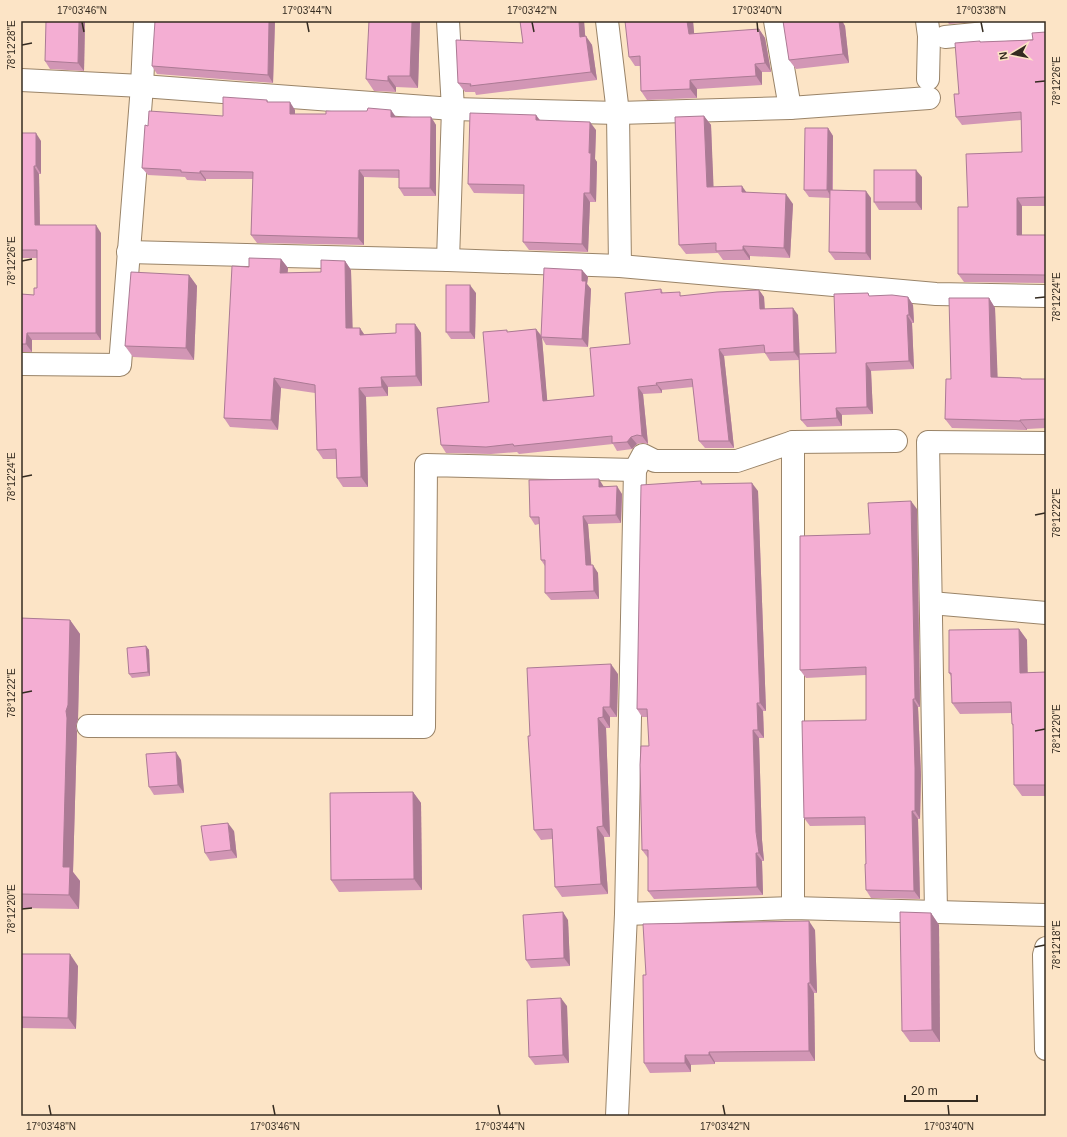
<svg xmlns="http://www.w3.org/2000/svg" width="1067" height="1137" font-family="Arial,sans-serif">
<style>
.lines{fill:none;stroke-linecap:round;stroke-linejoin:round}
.minor-casing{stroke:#9a8468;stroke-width:24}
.minor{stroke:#fff;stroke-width:22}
.wall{fill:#d296b5}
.shaded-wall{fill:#ab7a94}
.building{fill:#f4aed3;stroke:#ab7a94}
.ticks{fill:none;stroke:#342b20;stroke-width:1.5}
.neatline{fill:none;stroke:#342b20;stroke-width:1.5}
.ticks-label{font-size:10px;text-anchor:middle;fill:#342b20}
</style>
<rect width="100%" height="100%" fill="#fce4c6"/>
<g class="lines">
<defs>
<g id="minor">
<polyline points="448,21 453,109 448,260"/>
<polyline points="607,21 618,113 620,266"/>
<polyline points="775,21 790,108"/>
<polyline points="927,21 929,36 928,79"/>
<polyline points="945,37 1046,27"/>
<polyline points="21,80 142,86 453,109 618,113 790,108 929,98"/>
<polyline points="128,252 448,260 620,266 936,294 1046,296"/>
<polyline points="21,364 120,365 142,86 145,21"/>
<polyline points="793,442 793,908"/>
<polyline points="931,603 1046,613"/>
<polyline points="88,726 424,727 426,465 635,470"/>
<polyline points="936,912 928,442 1046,443"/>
<polyline points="626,914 793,908 1046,915"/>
<polyline points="1046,948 1044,955 1046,1049"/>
<polyline points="617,1116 626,914 635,470 643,455 655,461 737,461 793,442 896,441"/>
</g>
</defs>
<use href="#minor" class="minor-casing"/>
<use href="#minor" class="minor"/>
</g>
<g class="wall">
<polygon points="85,21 84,71 50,69 45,61"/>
<polygon points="275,21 273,83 157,74 152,66"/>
<polygon points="420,21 418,88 396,87 396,92 374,91 366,79"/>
<polygon points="520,21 584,21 585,36 592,45 597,80 476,95 475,92 465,92 458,83 523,43"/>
<polygon points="693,21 694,34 759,29 765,38 771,72 762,72 762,85 697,89 697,98 647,100 641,91 640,66 635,66 629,57"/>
<polygon points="842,21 845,26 849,63 796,69 789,60"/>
<polygon points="947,21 972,21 972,22 949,24"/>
<polygon points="1046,32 1046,206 1022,206 1022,235 1046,235 1046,283 964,282 958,274 968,207 1022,152 1021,120 962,125 956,117 959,94 981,42 1033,40"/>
<polygon points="267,100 268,102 295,110 295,114 396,117 431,117 436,125 436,196 404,196 399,188 399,178 364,177 364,245 257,243 251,235 253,179 206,179 206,181 187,180 185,177 148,175 142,168 148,126 223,116"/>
<polygon points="536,115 540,120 596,130 595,159 597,162 596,202 590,202 588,252 529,250 523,242 524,194 474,193 468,184"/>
<polygon points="704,116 711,125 713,187 746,192 793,204 790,258 750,256 750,260 723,260 718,253 686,254 679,245"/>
<polygon points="828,128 833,136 833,190 871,198 871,260 835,260 829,252 830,198 809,197 804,190"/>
<polygon points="21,133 41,141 41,174 39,174 40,225 101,233 101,340 32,340 32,352 21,352 21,294 34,295 37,288 37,258 21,258"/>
<polygon points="922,177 922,210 879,210 874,202"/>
<polygon points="281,259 288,268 287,273 321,272 345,261 351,270 352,328 364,334 396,333 415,324 421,333 422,386 388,387 388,396 366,397 368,487 343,487 337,478 336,459 323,459 317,450 315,393 281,388 278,430 230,427 224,418 249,267"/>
<polygon points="582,270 588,277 587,284 591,289 588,347 546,345 542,338 547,401 594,396 630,344 661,289 663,293 683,296 759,290 764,297 765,309 798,315 799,354 836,353 870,296 908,297 913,305 914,323 912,323 914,369 871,371 873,414 842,415 842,426 807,427 801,420 799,360 770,361 765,353 724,356 734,448 705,448 699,441 693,387 662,390 662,393 643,394 648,444 642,443 637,444 632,449 617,451 613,444 519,454 517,452 491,454 446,453 441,445 489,402 509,332 536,329 541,335"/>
<polygon points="189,275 197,286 194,360 133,357 125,346"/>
<polygon points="476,293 475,339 451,339 446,332"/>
<polygon points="989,298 995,308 997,377 1021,378 1022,379 1046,379 1046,428 1027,429 1027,430 952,428 945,419 951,379"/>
<polygon points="701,481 703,484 758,491 766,711 763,711 764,738 759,738 762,840 764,861 762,861 763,895 654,899 648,891 648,858 642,850 649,746 648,717 642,717 637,709"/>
<polygon points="604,486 622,494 621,523 588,524 591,565 598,573 599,599 551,600 545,593 545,566 541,560 539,524 535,525 530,517"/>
<polygon points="917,509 920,707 918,707 921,775 920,819 918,819 920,899 871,898 866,890 866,864 865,825 810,826 804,818 866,720 866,675 806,678 800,670 870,534"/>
<polygon points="21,618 70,620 80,634 78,719 76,726 77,732 73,872 80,881 79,909 21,908"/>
<polygon points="1019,629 1027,640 1027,673 1046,672 1046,796 1022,796 1014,785 1013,726 1012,724 1012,713 960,714 952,703 951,676 949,673"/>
<polygon points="146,646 149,650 150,676 132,678 129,674"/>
<polygon points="618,674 617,717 610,717 610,728 606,728 610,837 604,837 608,894 562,897 555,887 552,839 541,840 534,830 530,736"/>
<polygon points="181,760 184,793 154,795 149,787"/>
<polygon points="413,792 421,803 422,890 339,892 331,880"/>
<polygon points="234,831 237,858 210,861 205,853"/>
<polygon points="931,913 939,925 940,1042 910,1042 902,1031"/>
<polygon points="568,920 570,966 531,968 526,960"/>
<polygon points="815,930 817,993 814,993 815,1061 715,1062 715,1064 691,1065 691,1072 650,1073 644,1063 646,975"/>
<polygon points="21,954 78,966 76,1029 21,1028"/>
<polygon points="567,1006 569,1063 535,1065 529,1057"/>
</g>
<g class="shaded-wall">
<polygon points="79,21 85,21 84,71 78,63"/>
<polygon points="269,21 275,21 273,83 268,75"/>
<polygon points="412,21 420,21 418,88 410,76"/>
<polygon points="579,21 584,21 586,46 580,37"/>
<polygon points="687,21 693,21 695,43 689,34"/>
<polygon points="839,21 842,21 845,26 849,63 843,54"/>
<polygon points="759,29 765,38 771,72 765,63"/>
<polygon points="586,36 592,45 597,80 591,72"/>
<polygon points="755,64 762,72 762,85 756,76"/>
<polygon points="388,76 396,87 396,92 388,81"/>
<polygon points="690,80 697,89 697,98 690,89"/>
<polygon points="290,102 295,110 295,121 290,114"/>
<polygon points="391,110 396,117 391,117"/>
<polygon points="536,115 542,124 536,120"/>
<polygon points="704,116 711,125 714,197 707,187"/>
<polygon points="431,117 436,125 436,196 430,188"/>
<polygon points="590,122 596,130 595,159 597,162 596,202 590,193 589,153"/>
<polygon points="828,128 833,136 832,198 827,190"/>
<polygon points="36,133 41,141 41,174 36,166"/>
<polygon points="34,166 39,174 40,233 35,225"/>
<polygon points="359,170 364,177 364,245 358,238"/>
<polygon points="916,170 922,177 922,210 916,202"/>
<polygon points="200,171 206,179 206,181 200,173"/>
<polygon points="742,186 749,196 742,192"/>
<polygon points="866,191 871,198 871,260 866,253"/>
<polygon points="584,193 590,202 588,252 582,244"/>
<polygon points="786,194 793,204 790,258 784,248"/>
<polygon points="1017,198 1022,206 1022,243 1017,235"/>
<polygon points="96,225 101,233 101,340 96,333"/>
<polygon points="743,246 750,256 750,260 743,250"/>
<polygon points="281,259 288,268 287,282 280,273"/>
<polygon points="345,261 351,270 353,338 346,328"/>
<polygon points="582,270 588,277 587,284 591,289 588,347 582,339"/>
<polygon points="189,275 197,286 194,360 186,348"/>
<polygon points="470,285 476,293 475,339 470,332"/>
<polygon points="759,290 764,297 765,317 760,309"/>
<polygon points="908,297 913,305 914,323 909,315"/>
<polygon points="989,298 995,308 998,386 991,377"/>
<polygon points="793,308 798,315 800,360 794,352"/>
<polygon points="907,315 912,323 914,369 909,361"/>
<polygon points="415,324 421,333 422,386 416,376"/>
<polygon points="360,328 366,337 360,335"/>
<polygon points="536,329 541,336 541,337 542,338 548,409 543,401"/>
<polygon points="27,333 32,340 32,352 26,344"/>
<polygon points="719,349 724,356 734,448 729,441"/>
<polygon points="866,363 871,371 873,414 867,407"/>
<polygon points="381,377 388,387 388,396 382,387"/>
<polygon points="274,378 281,388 278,430 271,420"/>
<polygon points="656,383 662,390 662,393 657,385"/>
<polygon points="638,387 643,394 648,444 642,436"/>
<polygon points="359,388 366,397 368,487 361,477"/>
<polygon points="836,408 842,415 842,426 837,418"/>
<polygon points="1020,420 1027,429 1027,430 1020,421"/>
<polygon points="631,437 637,444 632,449 627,442"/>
<polygon points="599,479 604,487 599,487"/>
<polygon points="752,483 758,491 766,711 760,703"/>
<polygon points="617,486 622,494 621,523 616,515"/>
<polygon points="911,501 917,509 920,707 915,699"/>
<polygon points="583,516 588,524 592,573 586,565"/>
<polygon points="593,565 598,573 599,599 594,591"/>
<polygon points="70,620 80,634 78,719 76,726 77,732 73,872 80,881 79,909 69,895 63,867 66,711"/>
<polygon points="1019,629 1027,640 1028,684 1020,673"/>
<polygon points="146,646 149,650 150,676 148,672"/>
<polygon points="611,664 618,674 617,717 610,707"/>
<polygon points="913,699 918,707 921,775 920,819 915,811"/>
<polygon points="757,703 763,711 764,738 758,730"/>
<polygon points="603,707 610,717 610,728 603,717"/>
<polygon points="598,718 606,728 610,837 603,826"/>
<polygon points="753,730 759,738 762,840 764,861 759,853 756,832"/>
<polygon points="176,752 181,760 184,793 178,785"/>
<polygon points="413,792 421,803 422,890 414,879"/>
<polygon points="912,811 918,819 920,899 914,891"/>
<polygon points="228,823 234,831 237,858 231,850"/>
<polygon points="597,827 604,837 608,894 601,884"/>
<polygon points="756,853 762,861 763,895 757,887"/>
<polygon points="563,912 568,920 570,966 564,958"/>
<polygon points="931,913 939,925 940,1042 932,1030"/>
<polygon points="809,921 815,930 817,993 810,983"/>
<polygon points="70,954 78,966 76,1029 68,1018"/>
<polygon points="808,983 814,993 815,1061 809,1051"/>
<polygon points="561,998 567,1006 569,1063 563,1055"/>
<polygon points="709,1052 715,1062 715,1064 709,1055"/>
<polygon points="685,1055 691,1065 691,1072 685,1063"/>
</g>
<g class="building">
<polygon points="46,21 79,21 78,63 45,61"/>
<polygon points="155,21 269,21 268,75 152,66"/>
<polygon points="369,21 412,21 410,76 388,76 388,81 366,79"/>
<polygon points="520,21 579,21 580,37 586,36 591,72 470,86 471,84 458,83 456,40 523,43"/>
<polygon points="625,21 687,21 689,34 759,29 765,63 755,64 756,76 690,80 690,89 641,91 640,56 629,57"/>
<polygon points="783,21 839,21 843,54 789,60"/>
<polygon points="1046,32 1046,197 1017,198 1017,235 1046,235 1046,275 958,274 958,207 968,207 966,154 1022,152 1021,112 956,117 954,94 959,94 955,43 980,41 980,42 1033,40 1032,33"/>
<polygon points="223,97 267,100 267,102 290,102 290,114 326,114 326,111 367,111 368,108 391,110 391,117 431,117 430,188 399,188 399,170 359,170 358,238 251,235 253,172 200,171 200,173 181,172 181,170 142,168 145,125 148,126 149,111 223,116"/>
<polygon points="470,113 536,115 536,120 590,122 589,153 591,153 590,193 584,193 582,244 523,242 524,185 468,184"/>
<polygon points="704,116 707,187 742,186 742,192 786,194 784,248 743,246 743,250 716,251 716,243 679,245 675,117"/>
<polygon points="805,128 828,128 827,190 804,190"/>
<polygon points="21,133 36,133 36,166 34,166 35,225 96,225 96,333 27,333 26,344 21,344 21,294 34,295 34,288 37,288 37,250 21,250"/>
<rect x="874" y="170" width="42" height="32"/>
<polygon points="830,190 866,191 866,253 829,252"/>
<polygon points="249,258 281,259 280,273 321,272 321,260 345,261 346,328 360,328 360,335 396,333 396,324 415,324 416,376 381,377 382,387 359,388 361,477 337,478 336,449 317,450 315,385 274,378 271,420 224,418 232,266 249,267"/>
<polygon points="544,268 582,270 582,281 586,281 582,339 541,337"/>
<polygon points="131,272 189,275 186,348 125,346"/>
<rect x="446" y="285" width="24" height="47"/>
<polygon points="661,289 661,293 680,292 680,296 717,292 759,290 760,309 793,308 794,352 765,353 764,345 719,349 729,441 699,441 692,379 656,383 657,385 638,387 642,436 637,435 631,437 627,442 612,443 612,436 514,446 513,444 486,447 441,445 437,408 489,402 483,332 507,330 507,332 536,329 543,401 594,396 590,348 630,344 625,293"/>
<polygon points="868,293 869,296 892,295 908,297 909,315 907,315 909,361 866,363 867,407 836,408 837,418 801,420 799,354 836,353 834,294"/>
<polygon points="949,298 989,298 991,377 1021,378 1021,379 1046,379 1046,419 1020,420 1020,421 945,419 946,379 951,379"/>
<polygon points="599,479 599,487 617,486 616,515 583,516 586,565 593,565 594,591 545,593 545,560 541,560 539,517 530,517 529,480"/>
<polygon points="701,481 701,484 752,483 760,703 757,703 758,730 753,730 756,832 759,853 756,853 757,887 648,891 648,850 642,850 640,765 641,746 649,746 647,709 637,709 641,485"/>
<polygon points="911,501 915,699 913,699 915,768 915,811 912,811 914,891 866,890 865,864 866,864 865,817 804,818 802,721 866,720 866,667 800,670 800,536 870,534 868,503"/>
<polygon points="21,618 70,620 68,705 66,711 67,718 63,867 70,867 69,895 21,894"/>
<polygon points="1019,629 1020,673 1046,672 1046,785 1014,785 1013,724 1012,724 1011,702 952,703 951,673 949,673 949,630"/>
<polygon points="146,646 148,672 129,674 127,648"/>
<polygon points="611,664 610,707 603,707 603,717 598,718 603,826 597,827 601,884 555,887 552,829 534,830 528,736 530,736 527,668"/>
<polygon points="176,752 178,785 149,787 146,754"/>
<polygon points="413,792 414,879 331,880 330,793"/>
<polygon points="228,823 231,850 205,853 201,826"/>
<polygon points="563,912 564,958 526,960 523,915"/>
<polygon points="900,912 931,913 932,1030 902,1031"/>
<polygon points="809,921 810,983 808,983 809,1051 709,1052 709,1055 685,1055 685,1063 644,1063 643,975 646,975 643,924"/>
<polygon points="21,954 70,954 68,1018 21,1017"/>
<polygon points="561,998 563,1055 529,1057 527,1000"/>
</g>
<path class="ticks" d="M82,22L84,32M307,22L309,32M532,22L534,32M757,22L758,32M981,22L983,32M22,45L32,43M1035,82L1045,81M22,261L32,259M1035,298L1045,297M22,477L32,475M1035,515L1045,513M22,693L32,691M1035,731L1045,729M22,909L32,908M1035,947L1045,945M49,1105L51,1115M273,1105L275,1115M498,1105L500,1115M723,1105L725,1115M948,1105L949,1115"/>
<rect width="1067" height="1137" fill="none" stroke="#fce4c6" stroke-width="44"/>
<g transform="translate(1013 54) rotate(260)" stroke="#fce4c6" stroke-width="3" paint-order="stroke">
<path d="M0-3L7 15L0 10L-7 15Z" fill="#342b20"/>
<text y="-6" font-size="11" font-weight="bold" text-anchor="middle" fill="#342b20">N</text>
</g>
<path d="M905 1095v6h72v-6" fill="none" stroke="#342b20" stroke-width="2"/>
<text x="911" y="1095" font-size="12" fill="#342b20" stroke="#fce4c6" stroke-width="3" paint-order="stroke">20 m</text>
<rect x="22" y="22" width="1023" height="1093" class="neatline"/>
<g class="ticks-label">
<text x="82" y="14">17°03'46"N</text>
<text x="307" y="14">17°03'44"N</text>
<text x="532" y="14">17°03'42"N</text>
<text x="757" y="14">17°03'40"N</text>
<text x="981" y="14">17°03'38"N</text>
<text transform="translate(11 45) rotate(-90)" y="4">78°12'28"E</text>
<text transform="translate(1056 81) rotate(-90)" y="4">78°12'26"E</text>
<text transform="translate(11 261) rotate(-90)" y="4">78°12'26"E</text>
<text transform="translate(1056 297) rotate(-90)" y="4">78°12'24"E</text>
<text transform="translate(11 477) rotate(-90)" y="4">78°12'24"E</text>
<text transform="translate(1056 513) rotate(-90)" y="4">78°12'22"E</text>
<text transform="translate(11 693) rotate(-90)" y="4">78°12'22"E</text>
<text transform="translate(1056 729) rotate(-90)" y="4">78°12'20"E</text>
<text transform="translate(11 909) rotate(-90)" y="4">78°12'20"E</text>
<text transform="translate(1056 945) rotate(-90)" y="4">78°12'18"E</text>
<text x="51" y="1130">17°03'48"N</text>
<text x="275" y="1130">17°03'46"N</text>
<text x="500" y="1130">17°03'44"N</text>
<text x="725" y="1130">17°03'42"N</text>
<text x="949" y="1130">17°03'40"N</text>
</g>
</svg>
